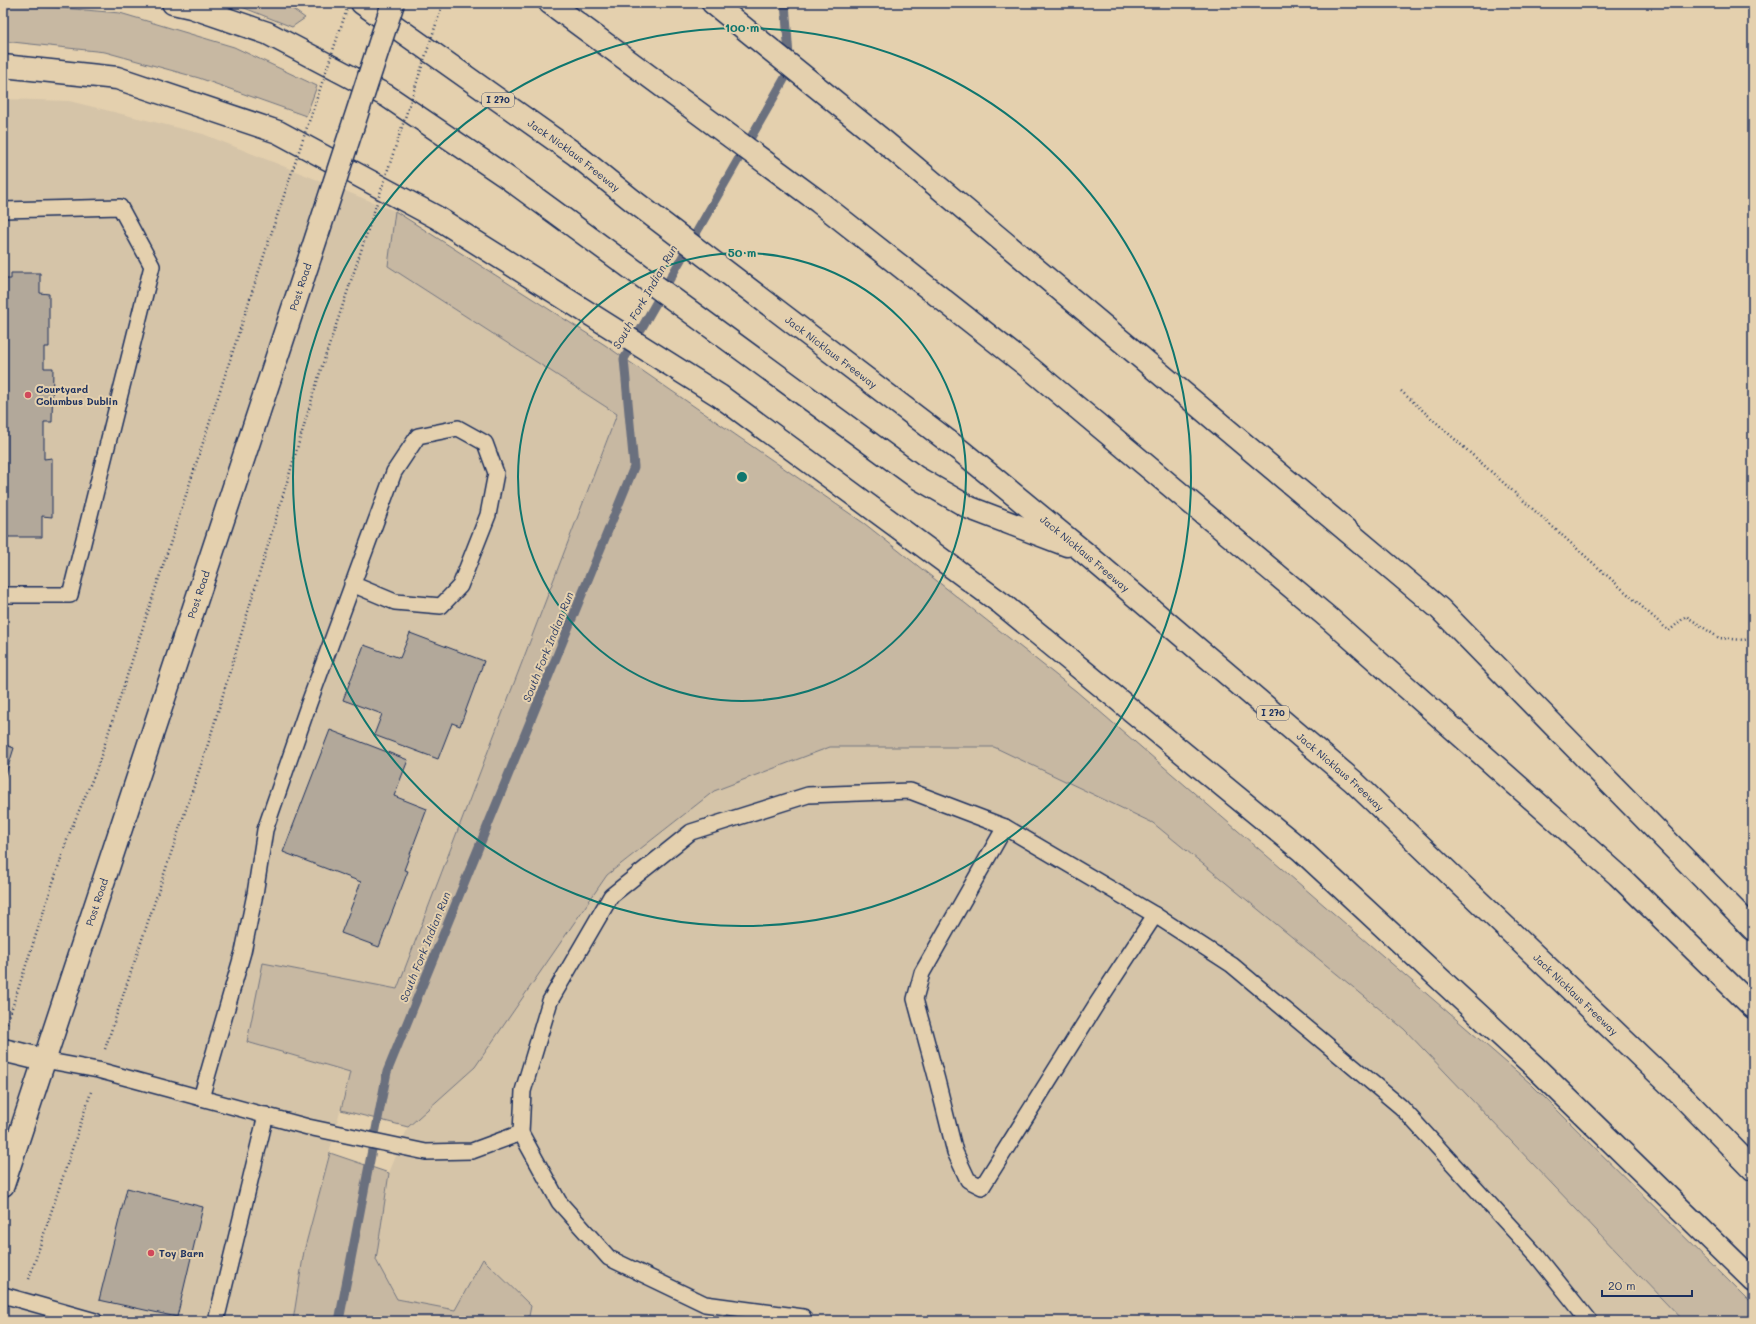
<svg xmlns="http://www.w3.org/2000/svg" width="1756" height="1324" font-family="Mali,sans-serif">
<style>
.built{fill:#d5c4a8}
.green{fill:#c7b8a2;stroke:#717480}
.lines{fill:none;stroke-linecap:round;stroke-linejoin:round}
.stream{stroke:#6b6f7e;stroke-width:9}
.building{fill:#b2a89a;stroke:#1b2f5e}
.lane-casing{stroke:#1b2f5e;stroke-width:18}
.street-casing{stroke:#1b2f5e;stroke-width:25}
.secondary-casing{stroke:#1b2f5e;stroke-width:25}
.highway-casing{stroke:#1b2f5e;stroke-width:25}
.path{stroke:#1b2f5e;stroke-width:2.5;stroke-dasharray:1 3;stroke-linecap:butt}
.lane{stroke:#e4d0ae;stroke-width:15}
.street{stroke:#e4d0ae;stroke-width:22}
.secondary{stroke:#e4d0ae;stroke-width:22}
.highway{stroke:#e4d0ae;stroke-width:22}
.secondary-bridge-casing{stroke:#1b2f5e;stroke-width:25;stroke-linecap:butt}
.path-bridge{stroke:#1b2f5e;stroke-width:2.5;stroke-dasharray:1 3;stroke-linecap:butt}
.secondary-bridge{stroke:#e4d0ae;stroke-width:22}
.ring{fill:none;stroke:#0f766e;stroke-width:2}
.poi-dot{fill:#d1495b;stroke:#e4d0ae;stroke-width:1.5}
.labels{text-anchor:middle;stroke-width:4;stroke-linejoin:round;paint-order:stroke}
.shield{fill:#e4d0ae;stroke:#575f76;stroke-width:1}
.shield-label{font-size:9px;font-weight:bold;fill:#1b2f5e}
.street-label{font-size:10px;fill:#1b2f5e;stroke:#e4d0ae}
.poi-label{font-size:10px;font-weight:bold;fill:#1b2f5e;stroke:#e4d0ae;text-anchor:start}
.water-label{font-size:11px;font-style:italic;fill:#2f3f66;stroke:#e4d0ae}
.centre{fill:#0f766e;stroke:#e4d0ae;stroke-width:2}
.ring-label{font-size:12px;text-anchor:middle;font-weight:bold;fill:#0f766e;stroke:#e4d0ae;stroke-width:4;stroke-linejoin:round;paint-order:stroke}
</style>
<rect width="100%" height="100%" fill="#e4d0ae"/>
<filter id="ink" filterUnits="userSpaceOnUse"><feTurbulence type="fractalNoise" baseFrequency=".025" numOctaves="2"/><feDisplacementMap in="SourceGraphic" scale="8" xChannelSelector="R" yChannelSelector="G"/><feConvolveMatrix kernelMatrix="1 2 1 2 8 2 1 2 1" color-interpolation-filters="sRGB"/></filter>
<g filter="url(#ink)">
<g class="built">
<polygon points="3,99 69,101 203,134 395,211 388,266 617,414 397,989 263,964 247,1042 350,1072 304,1251 293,1321 3,1321"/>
<polygon points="830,747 994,747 1153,823 1404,1029 1683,1321 528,1321 531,1306 483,1259 455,1310 397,1299 376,1260 389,1173 408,1127 475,1067 607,875 714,791"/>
</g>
<g class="green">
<polygon points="3,3 120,13 234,47 317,86 306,116 199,78 105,52 3,41"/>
<polygon points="232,3 284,3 305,18 292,27"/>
<polygon points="395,211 605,345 865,524 1076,691 1530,1083 1753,1305 1753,1321 1683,1321 1404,1029 1153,823 994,747 830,747 714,791 607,875 475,1067 408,1127 341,1110 350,1072 247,1042 263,963 397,989 617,414 388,266"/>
<polygon points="330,1153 389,1173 376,1260 397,1299 455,1310 483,1259 531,1306 528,1321 293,1321 304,1251"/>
</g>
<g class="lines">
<polyline class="stream" points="339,1321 387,1072 634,467 624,359 790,69 785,3"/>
</g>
<g class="building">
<polygon points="11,273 40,273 40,293 49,294 49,347 44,347 44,368 53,368 52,422 44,422 44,459 52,458 52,517 42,516 42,537 3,537 3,279 11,279"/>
<polygon points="410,633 484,661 460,726 452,723 438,759 374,735 382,714 343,700 364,645 400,658"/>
<polygon points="330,730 408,760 394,796 427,809 404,870 408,871 379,947 341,933 361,882 283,852"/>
<polygon points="3,744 14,748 3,783"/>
<polygon points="127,1188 203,1207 177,1317 99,1300"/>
</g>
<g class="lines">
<defs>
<g id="lane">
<polyline points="3,210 120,207 152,266 70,595 3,595"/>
<polyline points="1005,827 922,973 915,999 937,1080 955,1152 968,1180 982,1187 1096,1005 1155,915"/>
<polyline points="44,1060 98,1070 308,1127 426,1152 472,1151 521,1133"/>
<polyline points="201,1098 243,952 255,894 265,830 309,703 394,472 418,436 458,428 485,443 496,473 488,515 460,586 441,606 395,602 352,584"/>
<polyline points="3,1295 95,1321"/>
<polyline points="803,1317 705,1304 609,1258 559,1202 521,1133 523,1091 550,1001 611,896 691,832 808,795 910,791 1005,827 1155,915 1232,965 1401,1107 1537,1256 1589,1321"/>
<polyline points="216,1321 266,1115"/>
</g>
<polyline id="street" points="3,1050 44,1060"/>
<g id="secondary">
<path id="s1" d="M3,1185L310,257"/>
</g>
<g id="highway">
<polyline points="173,3 191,7 267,33 387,96 508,178 916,477 970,508 1067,545"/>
<path id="s2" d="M362,3L575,154L632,200L961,451L1085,553L1353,781L1685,1099L1753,1169"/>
<polyline points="550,3 819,202 1031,369 1331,620 1618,875 1753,1007"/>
<polyline points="713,3 886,143 1440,609 1753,929"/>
<polyline points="3,66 117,78 278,132 436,217 720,396 1002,604 1301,850 1535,1067 1753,1280"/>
</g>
</defs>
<use href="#lane" class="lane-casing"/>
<use href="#street" class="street-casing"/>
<use href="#secondary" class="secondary-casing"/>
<use href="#highway" class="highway-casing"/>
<g class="path">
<polyline points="1401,391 1669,631 1686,616 1719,638 1744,640 1753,638"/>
<polyline points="7,1023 69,834 96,771 272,231"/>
<polyline points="105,1049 209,741 321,369 350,284"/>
<polyline points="29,1279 91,1092"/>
</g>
<use href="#lane" class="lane"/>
<use href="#street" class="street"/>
<use href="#secondary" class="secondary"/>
<use href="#highway" class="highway"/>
<defs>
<polyline id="secondary-bridge" points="310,257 393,3"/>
</defs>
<use href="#secondary-bridge" class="secondary-bridge-casing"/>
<g class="path-bridge">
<polyline points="272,231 349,3"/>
<polyline points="350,284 443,3"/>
</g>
<use href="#secondary-bridge" class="secondary-bridge"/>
</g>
</g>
<g class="ring">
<circle cx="742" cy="477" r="224"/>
<circle cx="742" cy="477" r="449"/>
</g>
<g class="poi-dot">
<circle cx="28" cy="395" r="4"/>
<circle cx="151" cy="1253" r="4"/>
</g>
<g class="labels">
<g class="shield">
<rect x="482" y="93" width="32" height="14" rx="3"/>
<rect x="1257" y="706" width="32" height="14" rx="3"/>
</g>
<g class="shield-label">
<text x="498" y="103">I 270</text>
<text x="1273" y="716">I 270</text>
</g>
<g class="street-label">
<text dy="4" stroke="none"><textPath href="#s2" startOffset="261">Jack Nicklaus Freeway</textPath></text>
<text dy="4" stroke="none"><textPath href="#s1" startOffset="946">Post Road</textPath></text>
<text dy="4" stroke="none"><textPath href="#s2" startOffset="585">Jack Nicklaus Freeway</textPath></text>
<text dy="4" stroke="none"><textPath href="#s2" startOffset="909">Jack Nicklaus Freeway</textPath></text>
<text dy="4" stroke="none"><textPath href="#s1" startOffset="622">Post Road</textPath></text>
<text dy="4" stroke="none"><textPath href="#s2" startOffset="1245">Jack Nicklaus Freeway</textPath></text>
<text dy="4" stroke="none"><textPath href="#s1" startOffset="298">Post Road</textPath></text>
<text dy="4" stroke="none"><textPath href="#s2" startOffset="1569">Jack Nicklaus Freeway</textPath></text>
</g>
<g class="poi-label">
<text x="36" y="393">Courtyard<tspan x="36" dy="12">Columbus Dublin</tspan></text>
<text x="159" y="1257">Toy Barn</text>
</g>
<g class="water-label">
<text transform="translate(645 297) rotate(-60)" y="4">South Fork Indian Run</text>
<text transform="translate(548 647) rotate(-68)" y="4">South Fork Indian Run</text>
<text transform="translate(425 947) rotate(-68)" y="4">South Fork Indian Run</text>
</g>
</g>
<circle cx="742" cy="477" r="6" class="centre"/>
<g class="ring-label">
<text x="742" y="32">100 m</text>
<text x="742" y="257">50 m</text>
</g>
<rect width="1756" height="1324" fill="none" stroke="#e4d0ae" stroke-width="16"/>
<rect x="8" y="8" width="1740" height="1308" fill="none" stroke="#1b2f5e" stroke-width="1.5" filter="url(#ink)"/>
<path d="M1602 1290v6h90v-6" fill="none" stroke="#1b2f5e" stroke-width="2"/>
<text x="1608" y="1290" font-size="12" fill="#1b2f5e" stroke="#e4d0ae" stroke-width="3" paint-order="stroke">20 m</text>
</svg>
